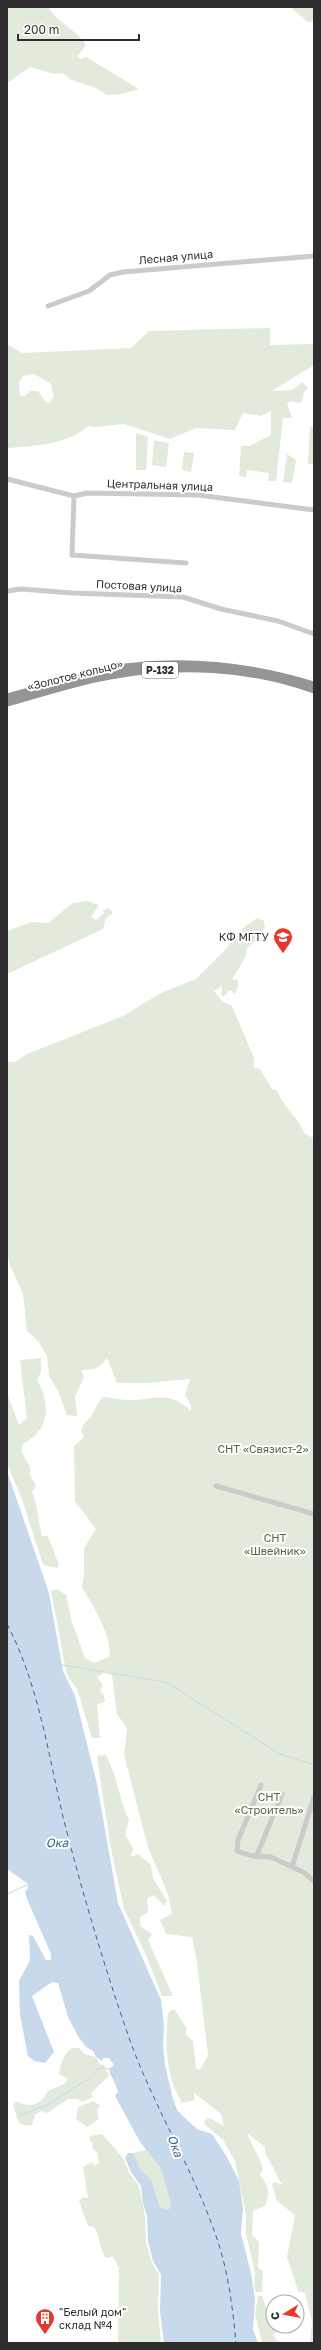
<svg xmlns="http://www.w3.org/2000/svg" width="321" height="2350" font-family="'Golos Text',sans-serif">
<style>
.green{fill:#e2ebdb;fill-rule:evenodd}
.water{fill:#c7d9eb}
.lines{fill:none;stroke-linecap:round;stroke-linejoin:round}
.stream{stroke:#c7d9eb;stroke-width:1}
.ferry{stroke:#3c6590;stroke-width:1;stroke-dasharray:5 4;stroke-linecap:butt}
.minor{stroke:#cbcbcb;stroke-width:5}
.highway{stroke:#959595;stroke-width:7}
.labels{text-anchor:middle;stroke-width:4;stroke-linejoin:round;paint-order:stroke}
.shield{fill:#fff;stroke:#6d6d6d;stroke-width:1}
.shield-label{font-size:10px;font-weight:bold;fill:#2e2e2e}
.street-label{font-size:11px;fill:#2e2e2e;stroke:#fff}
.poi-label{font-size:11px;fill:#2e2e2e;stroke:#fff;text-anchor:end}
.park-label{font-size:11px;fill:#4b6a3b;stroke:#fff}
.water-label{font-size:12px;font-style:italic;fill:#3c6590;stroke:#fff}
</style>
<rect width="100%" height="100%" fill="#fff"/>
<g class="green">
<path d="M7,7H48C57,23 76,29 86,45L78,56L80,59L86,57L139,89L122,94L107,95L94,87L71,80L63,73L54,74L30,67L7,83Z"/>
<polygon points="290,7 314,7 314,21 308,22"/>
<path d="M270,328V345L314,344V365L272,391L292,390L302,382L308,388L304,392L302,402L297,403L292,401L287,403L292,418H283L276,481H268L269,473L247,470L246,477L239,476L241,446H249L271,435V411L261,416L243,413L235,430L196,428L170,439L124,424L95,427L88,426C68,445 33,446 7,448V344L22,353L131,348L149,331ZM34,374L50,383L54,396L49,403L45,401L38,391H30L25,396H20L19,383L23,376Z"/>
<polygon points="310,427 314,427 314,463 308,464"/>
<polygon points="136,433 148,437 146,470 136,470"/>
<polygon points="154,440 169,443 166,467 152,465"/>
<polygon points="184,452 194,453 191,472 182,470"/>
<polygon points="287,454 296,460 292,483 283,482"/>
<polygon points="87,901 99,905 91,917 96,920 104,913 103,910 109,908 113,913 106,918 103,929 7,974 7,931 32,922 48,923 73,903"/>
<path d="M257,918L264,921L265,929L256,934L257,940L247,948L246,956L232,980L237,979L238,985L235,994L230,990L224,996H221L222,986L214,991L223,1002L232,1006L254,1058V1068L260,1069L272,1089L277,1091C284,1108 298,1117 305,1134L314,1138V2343H310L312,2322L305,2293L298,2291L287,2257L295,2215L277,2201L272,2185L274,2182L283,2185C275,2175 273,2164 265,2154V2147L247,2133C252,2146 260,2157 263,2169L260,2175C269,2186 270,2193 265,2206L253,2211L252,2235L259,2242L258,2268L263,2271L262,2292H256L254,2287L255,2273L246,2234V2215L235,2161L223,2140L204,2124L205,2120L209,2118L224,2126L221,2114L194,2093L195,2100L182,2103C165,2075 165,2045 168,2013L174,2009L186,2027V2035L193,2041L196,2068L200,2070L208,2055L197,1963L192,1937L166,1934L160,1920L172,1914L168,1894L148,1847L124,1755L127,1728L117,1714L112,1675L104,1673L97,1677L103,1685L100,1692L104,1695L105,1702L97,1704L100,1738H92L77,1689L68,1677L66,1671L51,1591L57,1589L66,1595L72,1622L85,1658L94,1663L109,1657C114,1638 91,1603 82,1587L84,1573V1548L96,1529L75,1501L74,1446L84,1437L81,1431C84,1420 91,1419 94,1411C98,1404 97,1403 104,1397C114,1398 125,1401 135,1400C160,1398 170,1392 191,1411V1405L185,1395L190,1379L147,1383H117L107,1358C99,1369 94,1370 81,1370L84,1377L75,1397L77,1416L67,1415L58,1391L49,1376L47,1356L38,1341L27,1331L23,1294L9,1263L7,1242V1062H15L27,1054L123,1016L161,993L196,979L224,951L243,928Z"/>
<path d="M41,1358V1372L37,1380C51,1405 50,1429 23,1444L21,1451L30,1467V1475L36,1486L32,1492C38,1506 38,1520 42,1536H48L59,1565L57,1568L43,1565L22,1499L7,1464V1393L19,1425L27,1418L20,1360Z"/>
<path d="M106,1755C117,1775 119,1799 129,1820L125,1834L133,1849L131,1857L138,1854L151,1865L153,1878L167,1901L164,1906L154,1895L147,1899L148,1912L140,1917V1926L152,1934L148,1940L173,1996H162L146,1955L124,1909L110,1844L97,1756Z"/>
<path d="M72,2048H79L84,2054L96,2057L100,2064L104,2065L106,2071L110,2075L91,2093L93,2097L82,2102L78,2099H68L47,2113L41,2111L35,2115L32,2125L26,2126L19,2123L13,2105L16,2101C30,2109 41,2105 48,2091L64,2084L68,2079L59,2074C61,2065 63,2053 72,2048Z"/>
<polygon points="94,2101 100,2106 97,2110 99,2119 87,2127 76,2119 78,2107"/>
<path d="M102,2134L123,2158L130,2174L139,2186L145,2216L146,2242L152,2263L159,2275L158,2311L161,2343H118L119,2268L113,2257L106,2258C98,2247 101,2237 94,2227L88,2226L79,2201L83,2197L88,2198L83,2167L92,2162L95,2166L99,2163L97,2153L92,2148L93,2143L89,2140L90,2136Z"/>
<polygon points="146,2150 161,2169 171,2205 168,2210 160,2207 151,2179 141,2170 133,2153"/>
<polygon points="258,2296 262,2296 268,2313 268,2323 278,2331 273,2334 276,2340 283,2343 262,2342 255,2314"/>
</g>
<path class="water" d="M7,1471L49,1593L63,1671L75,1696L97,1784L118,1903L161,2000L164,2026L163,2044L165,2065L173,2099L177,2110L186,2119L197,2129L212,2134L227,2157L239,2181L243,2208L241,2234L251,2273L255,2299L253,2329L258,2343H164L160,2311L161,2275L153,2261L148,2241L147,2216L143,2204L141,2186L131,2172L125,2158L128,2153H133L141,2170L151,2179L160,2207L168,2210L171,2205L161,2169L140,2142L115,2096L118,2092C116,2083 111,2078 109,2069L114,2065L109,2058H103L102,2061L96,2057L93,2051L86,2047L78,2036L68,2017L58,1983L52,1982L32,1996L54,2052L45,2063L34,2061L28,2056L20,2015L19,1981L30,1960L29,1935L33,1936L46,1960H51V1954L27,1899L25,1892L28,1888L27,1883L7,1869Z"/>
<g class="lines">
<g class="stream">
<polyline points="62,1665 105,1672"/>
<polyline points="111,1673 166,1682 280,1754 314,1765"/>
<polyline points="7,1894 27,1885"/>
<polyline points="17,2117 49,2104 88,2079 98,2069 104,2068 109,2069"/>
</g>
<path class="ferry" d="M7,1624C38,1683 48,1752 63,1817C81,1888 102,1959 126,2029C151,2104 195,2170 219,2245C229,2277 233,2311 236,2343"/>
<g class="minor">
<polyline points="48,306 89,291 110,275 123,272 314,256"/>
<polyline points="7,479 74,496 87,493 198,495 314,510"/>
<polyline points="74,496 72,555 186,563"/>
<polyline points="7,591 21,589 72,593 183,597 221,609 278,621 314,634"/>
<polyline points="216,1486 314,1514"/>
<polyline points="261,1785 238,1840 237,1851 252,1856 271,1857 303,1872 314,1881"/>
<polyline points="257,1855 282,1794"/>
<polyline points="292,1867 314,1797"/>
</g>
<g class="highway">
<path d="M7,697C46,687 85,673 125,667C189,659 252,666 314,685"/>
<path d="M7,703C41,694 75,682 110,676C177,663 250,667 314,690"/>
</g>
</g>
<defs>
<symbol id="university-pin" viewBox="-11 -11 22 30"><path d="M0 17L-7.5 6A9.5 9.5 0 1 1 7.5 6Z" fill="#e5392f" stroke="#fff"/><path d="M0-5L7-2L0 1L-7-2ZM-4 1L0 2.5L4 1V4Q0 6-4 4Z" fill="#fff"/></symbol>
<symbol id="building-pin" viewBox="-11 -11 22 30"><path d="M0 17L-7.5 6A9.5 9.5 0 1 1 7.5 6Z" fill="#e5392f" stroke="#fff"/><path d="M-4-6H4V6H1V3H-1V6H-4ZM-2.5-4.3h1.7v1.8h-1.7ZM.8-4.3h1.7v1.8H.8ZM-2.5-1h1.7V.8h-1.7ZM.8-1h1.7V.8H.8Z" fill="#fff"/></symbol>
</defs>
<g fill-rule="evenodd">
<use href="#university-pin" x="272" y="926" width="22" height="30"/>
<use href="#building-pin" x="34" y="2307" width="22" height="30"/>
</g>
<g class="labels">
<rect class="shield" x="142" y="662" width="36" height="16" rx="3"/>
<g class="shield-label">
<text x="160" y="674">Р-132</text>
</g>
<g class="street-label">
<text transform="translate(176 257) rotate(-5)" y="4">Лесная улица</text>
<text transform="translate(160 485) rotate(2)" y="4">Центральная улица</text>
<text transform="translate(139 586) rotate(3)" y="4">Постовая улица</text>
<text transform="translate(75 675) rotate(-14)" y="4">«Золотое кольцо»</text>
</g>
<g class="poi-label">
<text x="269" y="941">КФ МГТУ</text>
<text x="59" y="2316" text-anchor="start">"Белый дом"<tspan x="59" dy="13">склад №4</tspan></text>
</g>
<g class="park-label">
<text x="263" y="1453">СНТ «Связист-2»</text>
<text x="275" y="1542">СНТ<tspan x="275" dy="13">«Швейник»</tspan></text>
<text x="269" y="1801">СНТ<tspan x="269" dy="13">«Строитель»</tspan></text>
</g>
<g class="water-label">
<text x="57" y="1847">Ока</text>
<text transform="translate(175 2146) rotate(70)" y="4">Ока</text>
</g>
</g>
<rect width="321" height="2350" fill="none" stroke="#2e2e2e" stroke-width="16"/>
<g transform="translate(285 2314) rotate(259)"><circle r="19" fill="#ffffff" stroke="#ababab"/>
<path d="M0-3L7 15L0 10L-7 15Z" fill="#e5392f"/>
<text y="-6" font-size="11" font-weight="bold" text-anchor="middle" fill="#2e2e2e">С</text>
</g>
<path d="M18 34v6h121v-6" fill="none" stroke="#2e2e2e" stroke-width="2"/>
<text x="24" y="34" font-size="12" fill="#2e2e2e" stroke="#ffffff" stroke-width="3" paint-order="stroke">200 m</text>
</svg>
